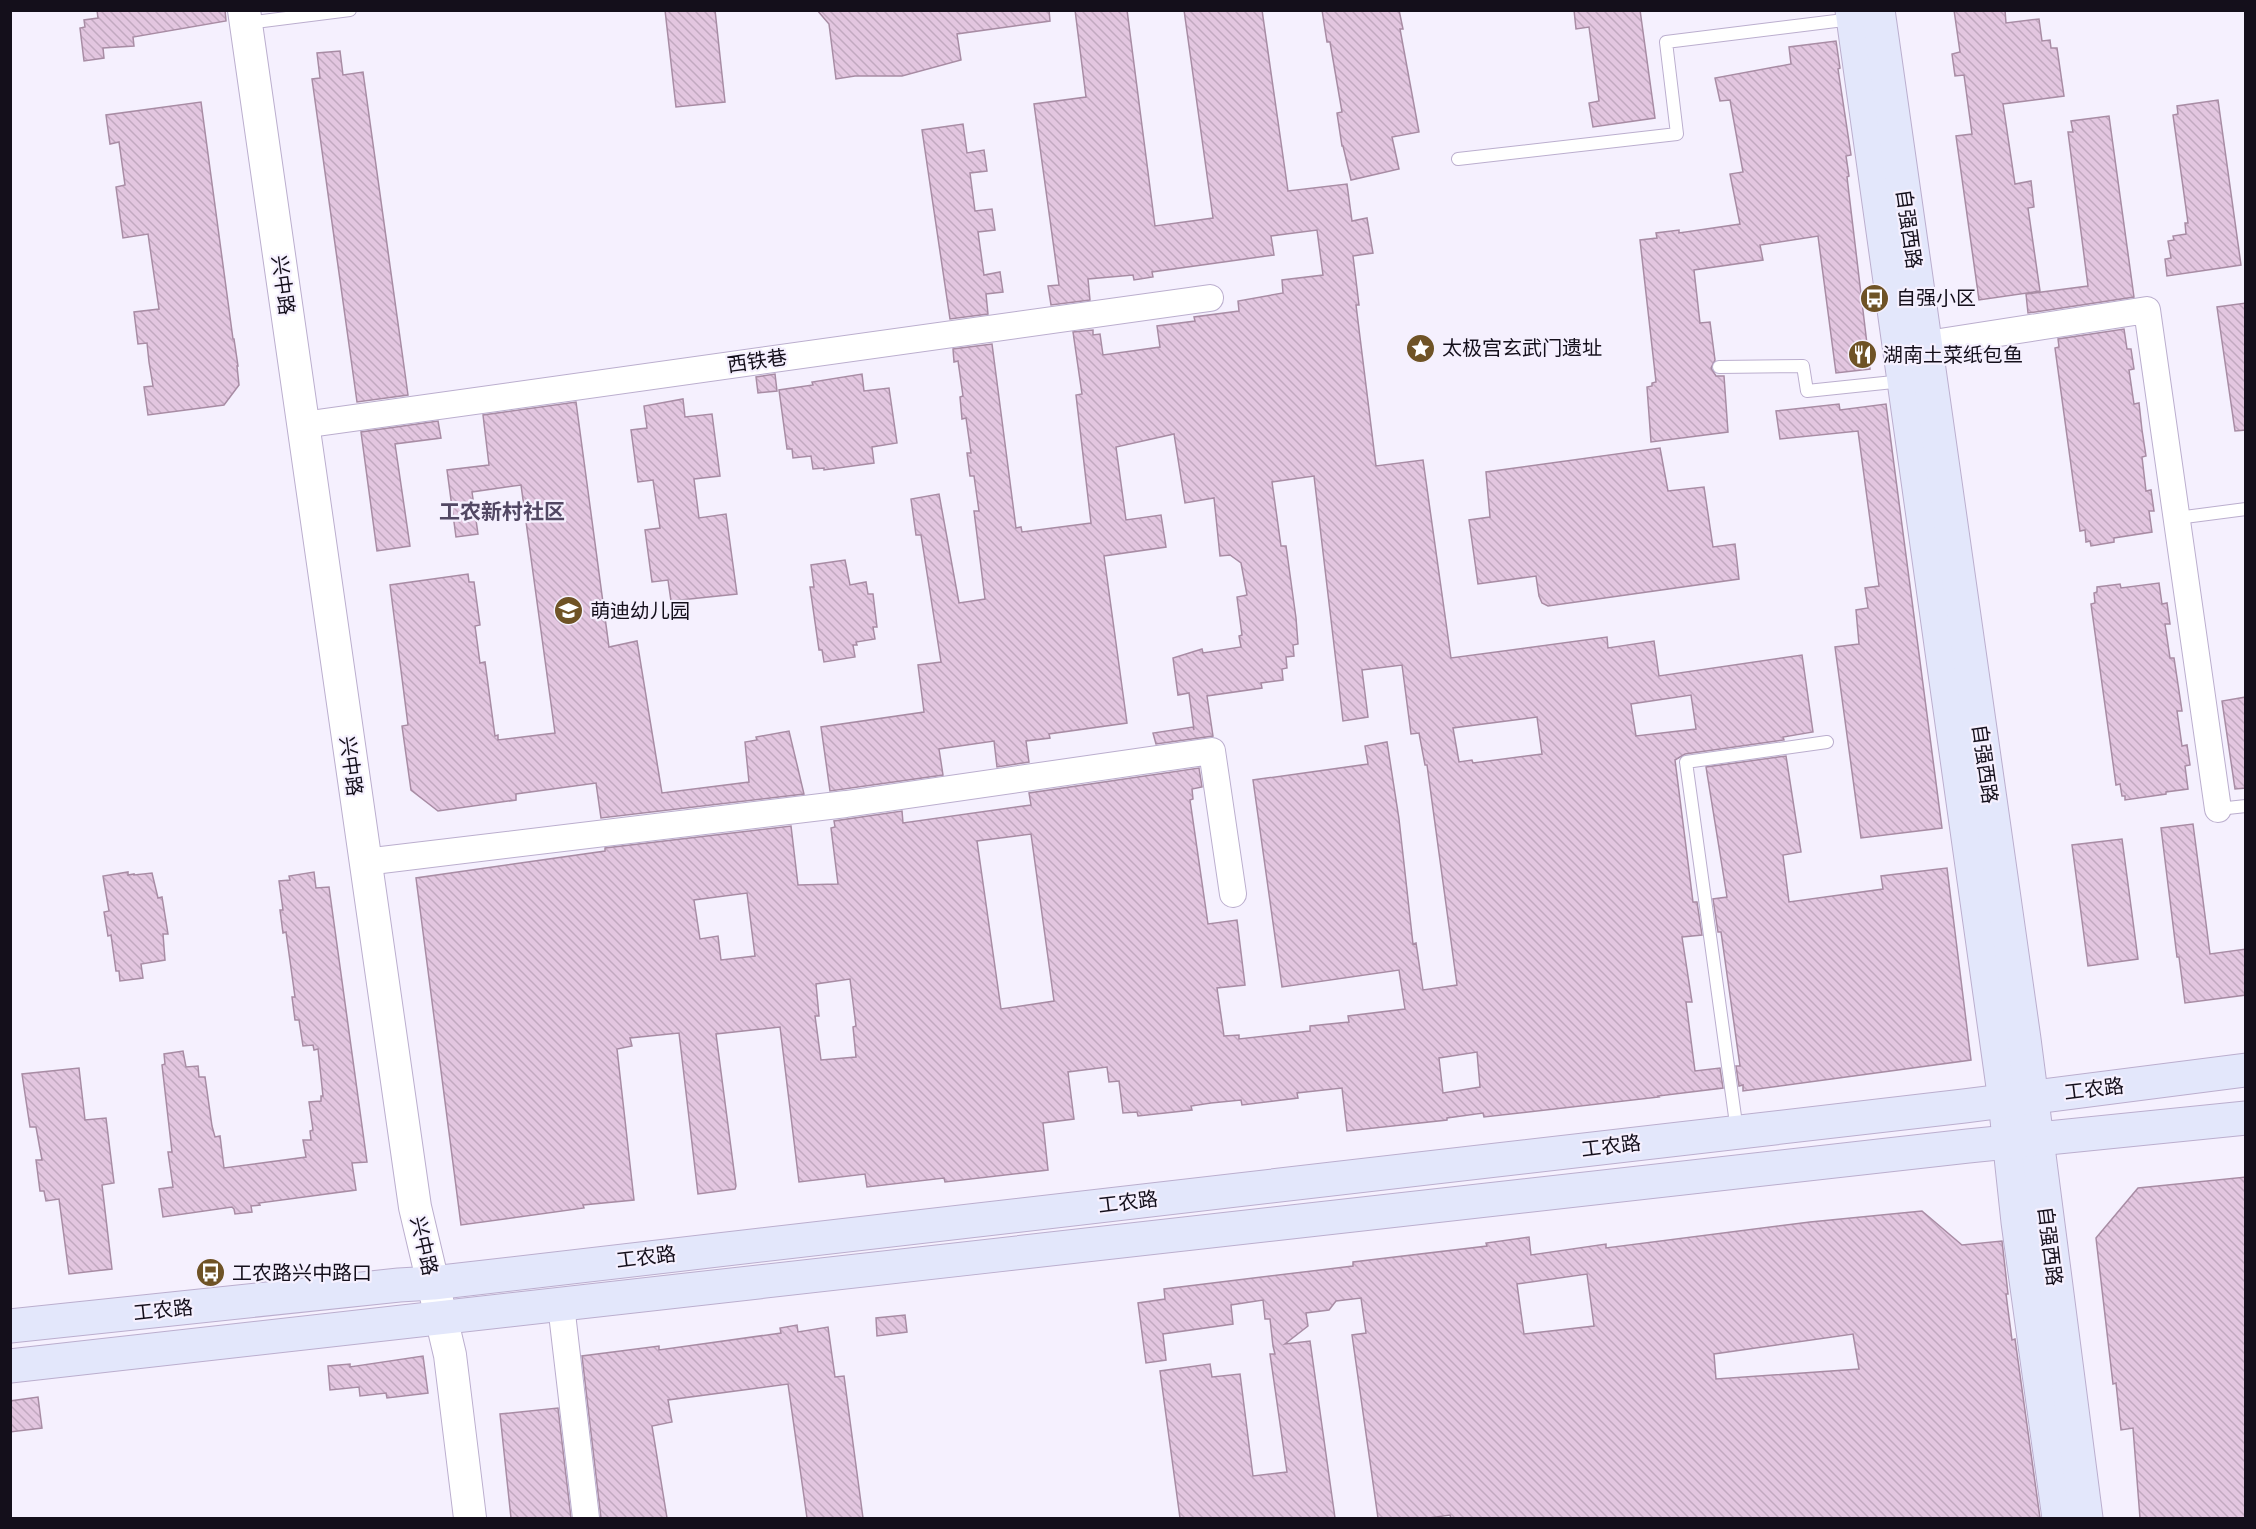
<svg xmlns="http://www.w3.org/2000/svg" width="2256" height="1529" font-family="Literata,'Noto Sans SC',serif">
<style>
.building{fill:url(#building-back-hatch);stroke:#a88ca4;stroke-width:1.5;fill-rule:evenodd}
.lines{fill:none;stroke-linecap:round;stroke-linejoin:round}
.service-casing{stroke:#bbaece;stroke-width:14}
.minor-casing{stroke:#bbaece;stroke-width:28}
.tertiary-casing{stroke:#bbaece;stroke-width:34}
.secondary-casing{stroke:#bbaece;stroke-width:35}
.service{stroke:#fff;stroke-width:12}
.minor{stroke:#fff;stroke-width:26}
.tertiary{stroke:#fff;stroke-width:32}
.secondary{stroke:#e3e7fb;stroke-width:33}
.labels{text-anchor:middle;stroke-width:4.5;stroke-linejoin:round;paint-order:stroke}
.street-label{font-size:20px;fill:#140f1b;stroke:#f5f0fe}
.poi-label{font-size:20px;fill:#140f1b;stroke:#f5f0fe;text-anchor:start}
.neighbourhood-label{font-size:21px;font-weight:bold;fill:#524763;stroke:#f5f0fe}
</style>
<defs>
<pattern id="building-back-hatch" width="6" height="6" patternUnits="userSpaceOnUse" patternTransform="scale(1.5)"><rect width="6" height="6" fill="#e3c6e0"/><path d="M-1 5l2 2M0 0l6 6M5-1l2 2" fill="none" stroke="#c2a9c0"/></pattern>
</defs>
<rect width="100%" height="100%" fill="#f5f0fe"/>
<g class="building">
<polygon points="97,10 225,10 226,21 133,37 134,46 103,48 104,58 84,61 80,28 85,27 84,20 98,18"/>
<polygon points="665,10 715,10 725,102 676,107"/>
<polygon points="817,10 1049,10 1050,21 957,34 961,60 902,76 855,76 836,79 829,24"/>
<path d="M1075,10H1127L1155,226L1213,218L1184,10H1262L1288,191L1347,184L1352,221L1367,218L1373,253L1353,256L1359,305H1356L1376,466L1423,460L1451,658L1607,637L1608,648L1654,641L1659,676L1802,655L1813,732L1783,737L1784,740L1685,754L1675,760L1693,902H1697L1702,935L1682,937L1692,1002H1686L1695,1071L1720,1068L1723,1088L1658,1096L1659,1097L1484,1117L1483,1113L1447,1118V1120L1347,1131L1342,1088L1297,1093L1298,1098L1242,1105L1241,1100L1211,1103L1191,1106L1192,1110L1138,1116L1137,1112L1123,1113L1119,1081L1109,1082L1107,1067L1068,1072L1074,1119L1043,1123L1048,1170L945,1182L944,1178L867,1187L865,1174L799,1182L780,1027L716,1034L736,1186L735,1189L698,1194L679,1033L630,1038L632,1046L617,1049L634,1200L583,1205L584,1208L461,1225L416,878L605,851V848L791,826L798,885L838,884L831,828L835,827L834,821L902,811L903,823L1031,805L1029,793L1199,768L1202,787L1192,789L1193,799L1190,800L1208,924L1237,920L1245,985L1217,988L1224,1036L1239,1035V1039L1310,1031V1026L1349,1022L1348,1016L1405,1009L1399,970L1282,987L1253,780L1368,764L1365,746L1387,742L1399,819L1413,944L1416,943L1423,990L1457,985L1427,765H1425L1419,733L1411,734L1402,665L1362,670L1368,717L1343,721L1314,476L1272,482L1281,546H1286L1296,618L1298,644L1293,645L1294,656L1286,657L1287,668L1282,669L1283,680L1261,683L1262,688L1207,696L1213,736L1156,744L1153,733L1193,727L1194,730L1189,693L1178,695L1173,658L1202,649L1203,653L1241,647L1239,636L1242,635L1237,597L1247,595L1241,563L1230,555L1220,556L1214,498L1185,503L1174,434L1116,447L1126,520L1161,515L1166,547L1104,556L1127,723L1049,734L1050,738L1026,741L1029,762L997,767L994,741L939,749L943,775L830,791L821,727L924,712L918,665L941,662L921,535H916L911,499L939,494L959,603L985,599L974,511H979L974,476H970L967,453H971L966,418L962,419L960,397L963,396L958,361L954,362L953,349L992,344L1016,528L1021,527L1022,532L1091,523L1076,395L1082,394L1073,332L1093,330V335L1100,334L1103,355L1160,347L1157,326L1195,321L1194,317L1239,311L1238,301L1283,293L1282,280L1323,275L1317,230L1271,236L1274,255L1152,272L1153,277L1134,280L1133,275L1088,279L1090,300L1051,305L1048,286L1059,285L1034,104L1086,97ZM1691,695L1696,729L1636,736L1631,704ZM1537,717L1542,754L1473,763L1472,760L1459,762L1453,728ZM1031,834L1054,1001L1001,1009L977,841ZM747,893L755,956L721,960L718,936L700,939L694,900ZM850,979L856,1026L853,1027L856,1057L821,1060L815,1016H819L816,984ZM1477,1052L1480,1087L1443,1093L1439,1058Z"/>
<polygon points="1322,10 1399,10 1403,29 1400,29 1419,132 1392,137 1399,169 1351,180 1343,146 1342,146 1337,113 1342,112 1330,42 1327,42"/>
<polygon points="1574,10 1640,10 1655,118 1593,127 1589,103 1599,101 1589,27 1576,29"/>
<polygon points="1954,10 2005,10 2006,23 2039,19 2042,41 2050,40 2051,48 2057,48 2064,96 2003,104 2015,184 2031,181 2034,207 2028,208 2040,291 1979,300 1956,136 1972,134 1964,75 1955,76 1952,54 1960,52"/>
<polygon points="1836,41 1840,68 1838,69 1851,155 1846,156 1849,176 1847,177 1870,369 1836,373 1818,236 1760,245 1763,260 1694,270 1700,323 1710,322 1715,360 1711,368 1716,376 1724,376 1728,432 1651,442 1647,387 1652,386 1652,383 1656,382 1640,240 1657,238 1656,233 1679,230 1679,233 1740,224 1730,174 1743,172 1730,100 1720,101 1715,78 1791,64 1789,47"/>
<polygon points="340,51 343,75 363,72 408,395 357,402 312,79 320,78 317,53"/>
<polygon points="2218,100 2241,265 2167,276 2165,259 2171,258 2168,241 2174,240 2173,236 2186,234 2185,223 2188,223 2173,115 2178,114 2177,106"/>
<polygon points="201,102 233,339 234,339 238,366 237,366 239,385 224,405 148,415 144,387 153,386 149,362 147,343 138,344 134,312 159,309 148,234 123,238 116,187 125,185 119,142 110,144 106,115"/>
<polygon points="2109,116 2134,297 2028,313 2026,294 2088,286 2068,132 2073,132 2071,121"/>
<polygon points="963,124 967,153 984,150 987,171 970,173 975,211 992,209 995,230 978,232 984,275 1000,272 1003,292 986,294 988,314 950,319 922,130"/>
<polygon points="2246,303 2246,430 2235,431 2217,307"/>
<polygon points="2124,329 2127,349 2131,349 2134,369 2129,370 2134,404 2139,403 2142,430 2146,456 2142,457 2146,491 2151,490 2154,511 2149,511 2152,532 2114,538 2114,542 2091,546 2090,541 2086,542 2085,530 2080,531 2055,348 2059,347 2058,339"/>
<polygon points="775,374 777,391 758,393 756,377"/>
<polygon points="862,374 864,391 889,388 897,443 872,447 874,463 824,470 824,468 813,469 811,456 793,458 792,449 787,449 779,390 813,385 812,382"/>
<polygon points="683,399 685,417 712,414 720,476 694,479 699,518 726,514 737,594 671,601 668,580 652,582 645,530 660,528 653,480 638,482 631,430 647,428 644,406"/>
<polygon points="576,402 609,647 637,641 662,793 749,782 745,742 757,740 756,737 789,731 804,794 601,818 596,783 516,794 516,800 438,811 411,790 402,726 408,725 390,585 468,574 469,582 474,582 480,625 475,626 480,663 485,662 495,736 498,735 498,740 555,733 521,485 472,492 478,534 456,537 447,470 489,465 483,415"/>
<polygon points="1839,404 1840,410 1886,404 1942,828 1861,838 1835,647 1859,644 1856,610 1868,608 1865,588 1879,586 1858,431 1780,439 1776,411"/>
<polygon points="438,421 441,438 395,444 410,546 377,551 361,432"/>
<polygon points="1660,448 1668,491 1704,487 1713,547 1735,544 1739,579 1548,606 1542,603 1539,596 1536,576 1478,584 1469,520 1490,517 1486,472"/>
<polygon points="845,560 850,585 866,582 868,594 873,594 877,627 873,627 875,639 856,642 857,645 853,645 855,657 824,662 822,650 819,650 810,587 814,587 811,565"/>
<polygon points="2159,583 2162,604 2167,603 2170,624 2165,624 2170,658 2174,658 2182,711 2177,711 2182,746 2187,745 2190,765 2185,766 2188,789 2166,792 2166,794 2125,800 2125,796 2122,796 2120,784 2116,785 2091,604 2095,603 2094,593 2097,592 2097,587 2120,584 2121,588"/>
<polygon points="2246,697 2246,788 2235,789 2222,701"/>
<polygon points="1786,756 1801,852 1783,855 1789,902 1883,889 1881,876 1947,868 1971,1060 1743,1091 1743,1085 1739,1086 1736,1066 1740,1066 1721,932 1718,932 1713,899 1727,897 1706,767"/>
<polygon points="2193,824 2210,954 2246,949 2246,995 2185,1003 2179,957 2177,957 2161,828"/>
<polygon points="2122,839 2138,959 2088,966 2072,845"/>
<polygon points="128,872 128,875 134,874 134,875 152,873 158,898 162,897 168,934 163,934 165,960 141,964 143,978 120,981 119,971 116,971 111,935 108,936 104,912 109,911 103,876"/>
<polygon points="314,872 316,888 329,887 367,1162 352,1163 356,1190 259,1203 260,1205 251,1206 252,1212 235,1214 234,1209 232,1207 163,1217 159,1189 173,1187 168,1152 172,1152 162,1065 165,1064 164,1054 183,1051 186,1067 198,1066 199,1077 205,1077 212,1126 215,1137 220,1136 224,1168 306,1157 303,1140 311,1140 310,1131 313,1130 309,1102 321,1101 321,1096 323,1096 318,1049 314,1050 313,1045 303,1046 299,1020 295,1020 292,997 295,997 286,932 283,933 280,910 283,910 279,881 290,880 289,876"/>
<polygon points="79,1068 85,1120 106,1118 114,1183 102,1185 112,1269 69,1274 59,1199 46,1201 44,1191 40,1191 36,1160 42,1160 36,1127 30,1127 22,1074"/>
<polygon points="2246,1177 2246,1518 2140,1518 2133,1428 2121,1430 2116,1383 2113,1384 2096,1238 2138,1188"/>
<path d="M1922,1211L1962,1245L2002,1241L2008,1294H2006L2012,1340L2015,1339L2040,1518H1451L1450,1515L1429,1518H1378L1352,1335L1366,1333L1361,1298L1336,1301L1329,1310L1306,1313L1308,1326L1285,1344L1310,1341L1335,1518H1180L1160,1371L1210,1364L1212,1377L1240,1374L1253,1476L1287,1472L1270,1354H1275L1273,1346L1270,1319H1265L1263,1300L1231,1305L1233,1324L1163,1334L1166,1360L1146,1363L1138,1303L1165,1299L1164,1289L1353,1266V1262L1487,1246L1486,1243L1529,1237L1531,1255L1606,1244V1248L1810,1222ZM1587,1274L1594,1326L1524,1334L1517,1284ZM1853,1334L1859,1369L1716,1379L1714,1354Z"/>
<polygon points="905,1315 907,1332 877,1336 876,1318"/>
<polygon points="797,1325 798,1332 828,1327 835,1377 844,1376 863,1518 807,1518 788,1384 668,1400 672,1422 652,1426 667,1518 601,1518 582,1356 659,1346 659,1350 781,1333 780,1328"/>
<polygon points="423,1356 428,1393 387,1398 386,1393 360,1396 359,1387 330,1390 328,1366 350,1364 350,1367"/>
<polygon points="38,1397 42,1428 10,1432 10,1401"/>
<polygon points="558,1408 571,1518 511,1518 500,1414"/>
</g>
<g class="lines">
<defs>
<g id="service">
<polyline points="247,23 350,10"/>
<polyline points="1458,159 1677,134 1666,42 1852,19"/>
<polyline points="1719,367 1803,366 1807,391 1903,381"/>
<polyline points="2177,518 2246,509"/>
<polyline points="2218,809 2246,806"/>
<polyline points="1737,1131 1686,762 1827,742"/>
</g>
<g id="minor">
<polyline points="1908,347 2147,310 2218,809"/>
<polyline points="303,425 1210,298"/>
<polyline points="365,862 846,804 1212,751 1233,894"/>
<polyline points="561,1305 586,1518"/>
</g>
<polyline id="tertiary" points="244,10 415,1207 450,1355 470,1518"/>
<g id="secondary">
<polyline points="1852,10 2005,1101 2018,1222 2059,1518"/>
<polyline points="1878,10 2024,1039 2086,1518"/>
<polyline points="10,1326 399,1285 433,1283 1964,1106 2246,1070"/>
<polyline points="10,1366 1968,1146 2246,1118"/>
</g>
</defs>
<use href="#service" class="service-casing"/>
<use href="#minor" class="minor-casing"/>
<use href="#tertiary" class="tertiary-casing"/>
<use href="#secondary" class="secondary-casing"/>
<use href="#service" class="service"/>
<use href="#minor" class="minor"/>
<use href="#tertiary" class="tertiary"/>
<use href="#secondary" class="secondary"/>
</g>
<defs>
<symbol id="bus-disc" viewBox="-11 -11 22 22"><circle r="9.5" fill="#6f5326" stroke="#f5f0fe"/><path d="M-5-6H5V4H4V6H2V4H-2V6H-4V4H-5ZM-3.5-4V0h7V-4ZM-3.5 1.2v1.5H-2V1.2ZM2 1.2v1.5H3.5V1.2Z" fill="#fff"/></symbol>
<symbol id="sight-disc" viewBox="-11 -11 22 22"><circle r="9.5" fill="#6f5326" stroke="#f5f0fe"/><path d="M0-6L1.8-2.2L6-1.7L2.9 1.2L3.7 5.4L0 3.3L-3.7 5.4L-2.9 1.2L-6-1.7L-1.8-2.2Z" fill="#fff"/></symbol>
<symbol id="restaurant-disc" viewBox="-11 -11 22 22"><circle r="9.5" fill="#6f5326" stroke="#f5f0fe"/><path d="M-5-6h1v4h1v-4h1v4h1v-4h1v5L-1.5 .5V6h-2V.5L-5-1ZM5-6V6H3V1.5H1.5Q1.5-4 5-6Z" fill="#fff"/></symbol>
<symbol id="school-disc" viewBox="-11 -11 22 22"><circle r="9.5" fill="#6f5326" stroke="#f5f0fe"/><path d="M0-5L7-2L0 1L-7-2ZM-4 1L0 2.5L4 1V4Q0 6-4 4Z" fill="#fff"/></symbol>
</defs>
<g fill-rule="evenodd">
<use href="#bus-disc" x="1858" y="282" width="33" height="33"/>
<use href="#sight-disc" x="1404" y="332" width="33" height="33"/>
<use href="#restaurant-disc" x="1846" y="338" width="33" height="33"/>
<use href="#school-disc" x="552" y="594" width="33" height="33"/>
<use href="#bus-disc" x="194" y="1256" width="33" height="33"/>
</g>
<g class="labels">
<g class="street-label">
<text transform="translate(1909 229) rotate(82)" y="7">自强西路</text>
<text transform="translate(283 285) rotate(82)" y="7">兴中路</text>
<text transform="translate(757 361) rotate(-8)" y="7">西铁巷</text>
<text transform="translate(1985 764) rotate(82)" y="7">自强西路</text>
<text transform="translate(351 766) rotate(82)" y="7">兴中路</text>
<text transform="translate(2094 1089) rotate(-7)" y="7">工农路</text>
<text transform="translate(1611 1146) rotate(-7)" y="7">工农路</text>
<text transform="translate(1128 1202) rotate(-7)" y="7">工农路</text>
<text transform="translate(424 1246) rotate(77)" y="7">兴中路</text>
<text transform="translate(2050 1246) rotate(83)" y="7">自强西路</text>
<text transform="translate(646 1257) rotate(-7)" y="7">工农路</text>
<text transform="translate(163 1310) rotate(-6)" y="7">工农路</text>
</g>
<g class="poi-label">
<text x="1896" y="305">自强小区</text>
<text x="1442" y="355">太极宫玄武门遗址</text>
<text x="1883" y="362">湖南土菜纸包鱼</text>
<text x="590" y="618">萌迪幼儿园</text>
<text x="232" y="1280">工农路兴中路口</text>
</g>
<g class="neighbourhood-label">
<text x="502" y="519">工农新村社区</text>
</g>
</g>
<rect width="2256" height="1529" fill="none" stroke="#140f1b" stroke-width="24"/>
</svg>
